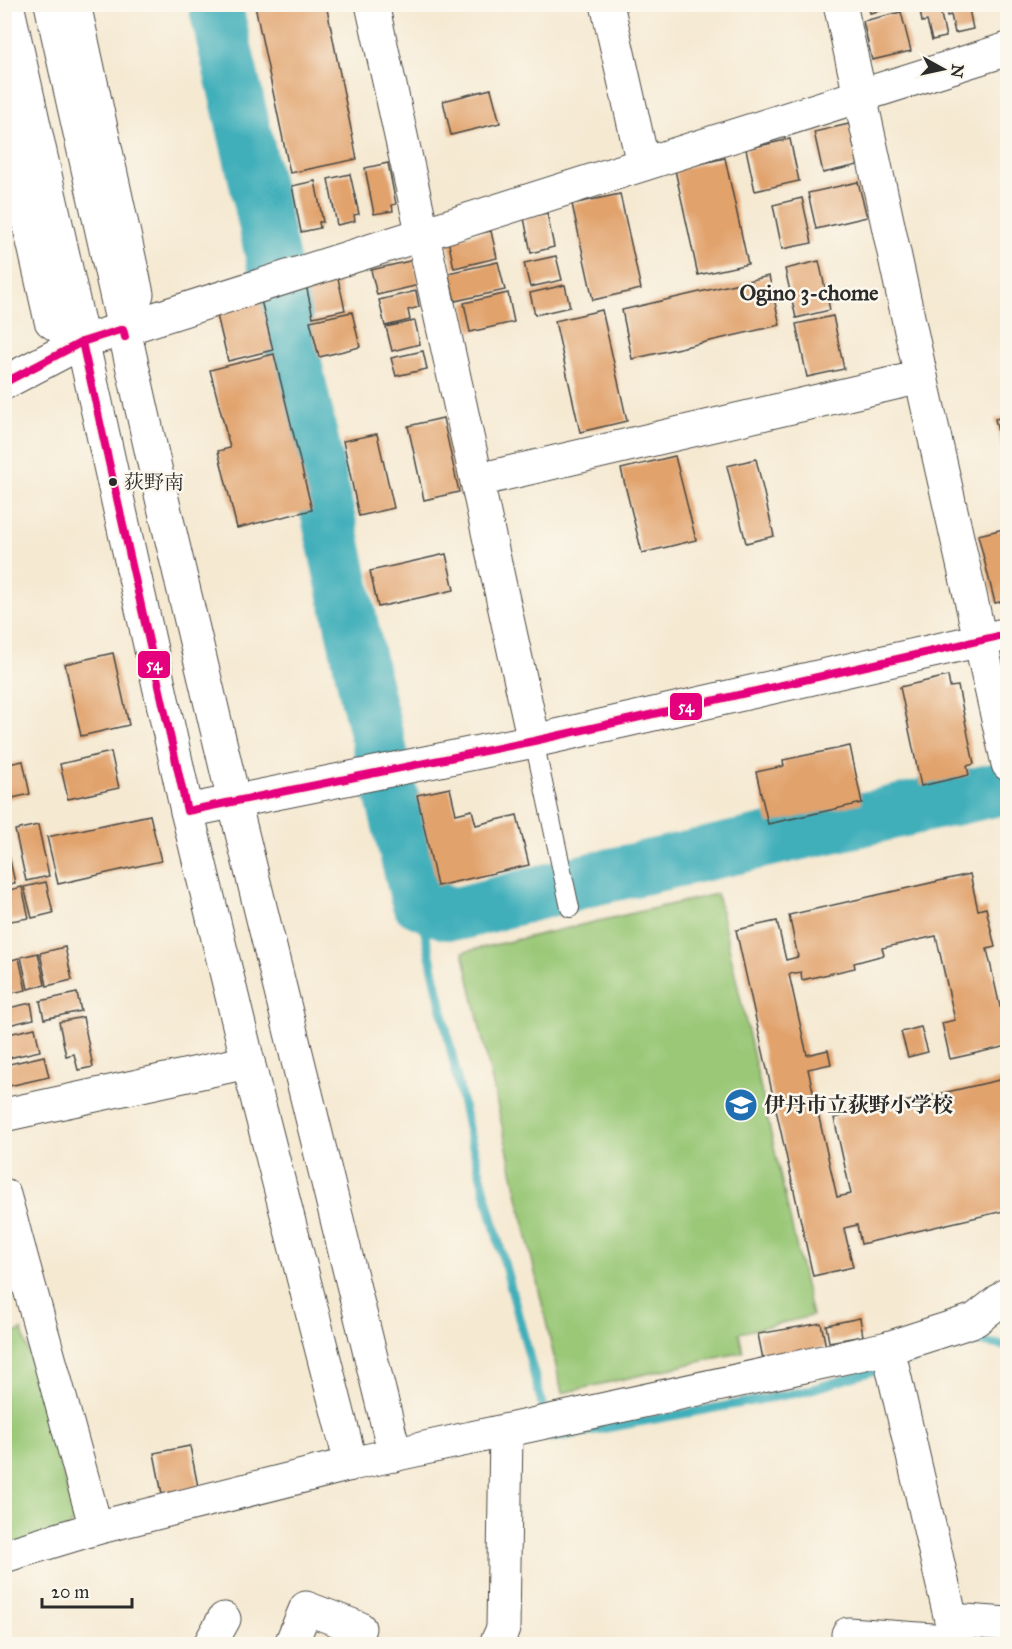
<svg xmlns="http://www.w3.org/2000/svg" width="1012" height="1649" font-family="'IM FELL Great Primer','Noto Serif JP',serif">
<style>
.green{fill:#9ac877;stroke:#627a51;stroke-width:1.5}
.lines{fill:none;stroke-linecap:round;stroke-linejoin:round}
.stream{stroke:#3fafba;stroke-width:9}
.river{stroke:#3fafba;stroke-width:54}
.building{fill:#e1a26c}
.service-casing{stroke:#494844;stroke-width:20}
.minor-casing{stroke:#494844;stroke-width:35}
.tertiary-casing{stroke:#494844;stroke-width:35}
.service{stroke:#fff;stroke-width:18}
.minor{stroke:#fff;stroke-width:33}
.tertiary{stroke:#fff;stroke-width:33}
.bus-1-casing{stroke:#fbf7ec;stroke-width:12}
.bus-1{stroke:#e5007d;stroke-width:8}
.bus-dot{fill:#2b2b2b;stroke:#fbf7ec;stroke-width:2}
.labels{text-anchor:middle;stroke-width:5;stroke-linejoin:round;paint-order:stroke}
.bus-label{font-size:20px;fill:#2b2b2b;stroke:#fbf7ec;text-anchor:start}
.poi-label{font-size:21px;font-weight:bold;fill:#2b2b2b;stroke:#fbf7ec;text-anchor:start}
.neighbourhood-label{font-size:22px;font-weight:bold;fill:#2b2b2b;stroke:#fbf7ec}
.line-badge{stroke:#fbf7ec;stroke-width:2}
.badge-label{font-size:16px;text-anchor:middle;font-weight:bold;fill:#fff}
</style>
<rect width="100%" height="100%" fill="#fbf7ec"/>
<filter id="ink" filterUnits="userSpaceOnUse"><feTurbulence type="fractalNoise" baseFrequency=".0167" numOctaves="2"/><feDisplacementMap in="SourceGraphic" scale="12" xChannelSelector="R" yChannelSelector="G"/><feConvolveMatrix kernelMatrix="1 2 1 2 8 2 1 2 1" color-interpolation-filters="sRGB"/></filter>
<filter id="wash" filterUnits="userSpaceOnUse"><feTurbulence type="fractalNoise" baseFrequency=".008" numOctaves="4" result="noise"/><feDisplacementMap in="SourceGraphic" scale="24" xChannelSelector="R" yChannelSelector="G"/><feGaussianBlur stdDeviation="1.35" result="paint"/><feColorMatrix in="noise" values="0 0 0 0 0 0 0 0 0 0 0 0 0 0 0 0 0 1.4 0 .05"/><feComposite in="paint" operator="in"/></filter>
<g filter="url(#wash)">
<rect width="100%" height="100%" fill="#f5e9d2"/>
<g class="green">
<polygon points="717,894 812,1316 739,1333 743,1352 562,1393 463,952"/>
<polygon points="22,1330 75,1517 69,1528 4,1548 4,1338"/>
</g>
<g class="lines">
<g class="stream">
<polyline points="418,901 469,1132 545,1415"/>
<polyline points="549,1428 552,1438 802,1392 974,1341 1008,1346"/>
</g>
<polyline class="river" points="215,4 258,191 367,697 418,901 447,913 461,913 584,881 1008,787"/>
</g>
<g id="blocks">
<g class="building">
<polygon points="261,4 326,4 357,159 290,173 255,6"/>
<polygon points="868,4 903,4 903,5 870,13"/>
<polygon points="945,4 968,4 973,29 955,33 951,15 947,16"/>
<polygon points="919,5 939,5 946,37 932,40 927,21 922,22"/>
<polygon points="901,12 911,51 872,60 863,21"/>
<polygon points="491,89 500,123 451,135 443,101"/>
<polygon points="849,124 858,165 823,173 814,132"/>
<polygon points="790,139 799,181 755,191 746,149"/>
<polygon points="725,158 748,264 698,275 675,170"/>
<polygon points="388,163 396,204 392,205 393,211 374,214 365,168"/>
<polygon points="350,174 359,214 354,215 355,221 337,225 328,179"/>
<polygon points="315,181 323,222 319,222 320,228 301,232 292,186"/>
<polygon points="858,182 867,217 816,229 808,193"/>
<polygon points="620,194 641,289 593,300 572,204"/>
<polygon points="802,198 812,243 782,249 773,205"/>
<polygon points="547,213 554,247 531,253 524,218"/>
<polygon points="491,231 497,258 454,268 448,240"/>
<polygon points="556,256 562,280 530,287 524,263"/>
<polygon points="414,260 419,285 377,295 371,270"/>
<polygon points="819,261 830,310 796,318 785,269"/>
<polygon points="498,262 505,290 455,301 448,273"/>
<polygon points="769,276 780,325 632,359 622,310"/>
<polygon points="338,278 345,310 313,317 306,285"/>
<polygon points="565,285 570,307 535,315 530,293"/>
<polygon points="416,291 419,307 408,310 410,320 385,326 379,300"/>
<polygon points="508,293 514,322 470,332 464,303"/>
<polygon points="261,300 273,350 228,361 216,311"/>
<polygon points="602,310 627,421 580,432 555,321"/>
<polygon points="352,312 360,347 319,357 310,321"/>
<polygon points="833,316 844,369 807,377 796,324"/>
<polygon points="415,321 420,344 392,351 386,327"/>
<polygon points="423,351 427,369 396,376 391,358"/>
<polygon points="274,354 312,510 237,528 218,451 230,448 210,370"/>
<polygon points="1008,416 1008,472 1007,472 995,419"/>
<polygon points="443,418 459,492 424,500 408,426"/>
<polygon points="377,434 394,508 359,516 343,441"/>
<polygon points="675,456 696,540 642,553 621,469"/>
<polygon points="756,459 774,536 746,543 727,466"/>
<polygon points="1008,528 1008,600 995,603 978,535"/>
<polygon points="446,554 454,590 378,607 370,571"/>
<polygon points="113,653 129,725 81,736 65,664"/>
<polygon points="948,676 950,687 958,686 974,764 967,766 969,775 921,786 900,687"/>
<polygon points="850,746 862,803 768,824 756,772 784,766 783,760"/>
<polygon points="111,752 119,788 68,799 60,764"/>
<polygon points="23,761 30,794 4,800 4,765"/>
<polygon points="450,788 456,814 472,810 476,825 517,815 529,865 437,886 417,795"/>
<polygon points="150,815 161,861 58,884 47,837"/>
<polygon points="38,825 49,876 26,881 15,830"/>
<polygon points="5,837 15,883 5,885"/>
<polygon points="970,874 978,910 986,908 995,947 987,949 1000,1007 1003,1006 1008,1028 1008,1046 950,1059 942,1023 955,1020 936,936 882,948 884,955 854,963 855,968 802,980 801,972 789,974 807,1055 828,1050 831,1064 808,1069 837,1197 851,1194 834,1118 1008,1078 1008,1210 861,1244 857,1225 844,1228 853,1267 813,1276 736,930 777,921 786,960 798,957 789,915"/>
<polygon points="46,882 53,913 32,918 24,887"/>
<polygon points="22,887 29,918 11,921 5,891"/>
<polygon points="4,905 9,922 4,923"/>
<polygon points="65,947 72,980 47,986 40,953"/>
<polygon points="38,953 45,985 28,989 21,957"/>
<polygon points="19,958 26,990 7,994 4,982 4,962"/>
<polygon points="77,993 81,1011 44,1019 40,1001"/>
<polygon points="31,1003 34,1019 4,1026 4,1009"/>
<polygon points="83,1017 93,1067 78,1070 74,1054 66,1056 59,1022"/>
<polygon points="921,1027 928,1052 908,1057 901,1032"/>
<polygon points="35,1028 40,1051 4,1059 4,1035"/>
<polygon points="44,1056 49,1077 9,1086 5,1065"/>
<polygon points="860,1318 863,1336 829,1342 826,1325"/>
<polygon points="821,1323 826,1347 763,1359 758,1334"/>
<polygon points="190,1446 198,1487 162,1494 154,1453"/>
<polygon points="963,1639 1008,1642 1008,1644 962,1644"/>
</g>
</g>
</g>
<g filter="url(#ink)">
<use href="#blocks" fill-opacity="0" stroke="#494844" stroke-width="1.5"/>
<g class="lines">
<defs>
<polyline id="service" points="534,741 570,908"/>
<g id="minor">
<polyline points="74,4 137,294 123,329"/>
<polyline points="372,4 534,741"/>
<polyline points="607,4 643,164"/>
<polyline points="840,4 921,377"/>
<polyline points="4,112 51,321 82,342"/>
<polyline points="4,383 82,342 1008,49"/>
<polyline points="478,480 921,377 1008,764"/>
<polyline points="4,1115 248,1062"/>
<polyline points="4,1195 96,1528 4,1556"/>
<polyline points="888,1348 951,1620 1008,1624"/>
<polyline points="96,1528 351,1464 888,1348 975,1320 1008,1294"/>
<polyline points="848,1634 947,1641 959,1621"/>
<polyline points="210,1644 224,1619"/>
<polyline points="291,1644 306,1608 359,1628"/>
<polyline points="496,1644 503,1629 506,1431"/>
</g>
<g id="tertiary">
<polyline points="7,4 187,811 248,1062 351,1464"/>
<polyline points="51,4 163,503 234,801 395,1455"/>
<polyline points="187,811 534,741 1008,634"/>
</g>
</defs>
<use href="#service" class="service-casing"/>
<use href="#minor" class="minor-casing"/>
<use href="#tertiary" class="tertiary-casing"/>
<use href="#service" class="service"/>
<use href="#minor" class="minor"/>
<use href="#tertiary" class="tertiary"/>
<defs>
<g id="bus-1">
<polyline points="82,342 187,811 534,741 1008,634"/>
<polyline points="4,383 82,342 123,329 125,337"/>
</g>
</defs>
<use href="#bus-1" class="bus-1-casing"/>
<use href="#bus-1" class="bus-1"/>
</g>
</g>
<defs>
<symbol id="school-disc" viewBox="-11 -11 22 22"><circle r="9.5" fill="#1f6fb2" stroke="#fbf7ec"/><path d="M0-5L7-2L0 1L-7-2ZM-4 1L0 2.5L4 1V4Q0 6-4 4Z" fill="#fff"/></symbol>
</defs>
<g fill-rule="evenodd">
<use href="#school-disc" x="722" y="1086" width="38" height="38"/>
</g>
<circle class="bus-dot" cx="113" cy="482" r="5"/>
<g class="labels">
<g class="bus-label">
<text x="124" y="489">荻野南</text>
</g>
<g class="poi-label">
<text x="764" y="1112">伊丹市立荻野小学校</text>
</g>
<g class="neighbourhood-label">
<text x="809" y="300">Ogino 3-chome</text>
</g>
</g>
<g class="line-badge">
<rect x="137" y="650" width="34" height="29" rx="6" fill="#e5007d"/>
<rect x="669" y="692" width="34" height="29" rx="6" fill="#e5007d"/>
</g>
<g class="badge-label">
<text x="154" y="670">54</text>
<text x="686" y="712">54</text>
</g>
<rect width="1012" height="1649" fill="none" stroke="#fbf7ec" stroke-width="24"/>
<g transform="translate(943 69) rotate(98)" stroke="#fbf7ec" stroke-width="4.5" paint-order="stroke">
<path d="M0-4.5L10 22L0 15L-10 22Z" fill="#2b2b2b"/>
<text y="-9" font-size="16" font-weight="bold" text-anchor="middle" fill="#2b2b2b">N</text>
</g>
<path d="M42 1598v9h90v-9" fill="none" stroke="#2b2b2b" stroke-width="3"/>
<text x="51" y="1598" font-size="18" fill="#2b2b2b" stroke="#fbf7ec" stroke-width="4.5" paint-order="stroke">20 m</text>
</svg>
